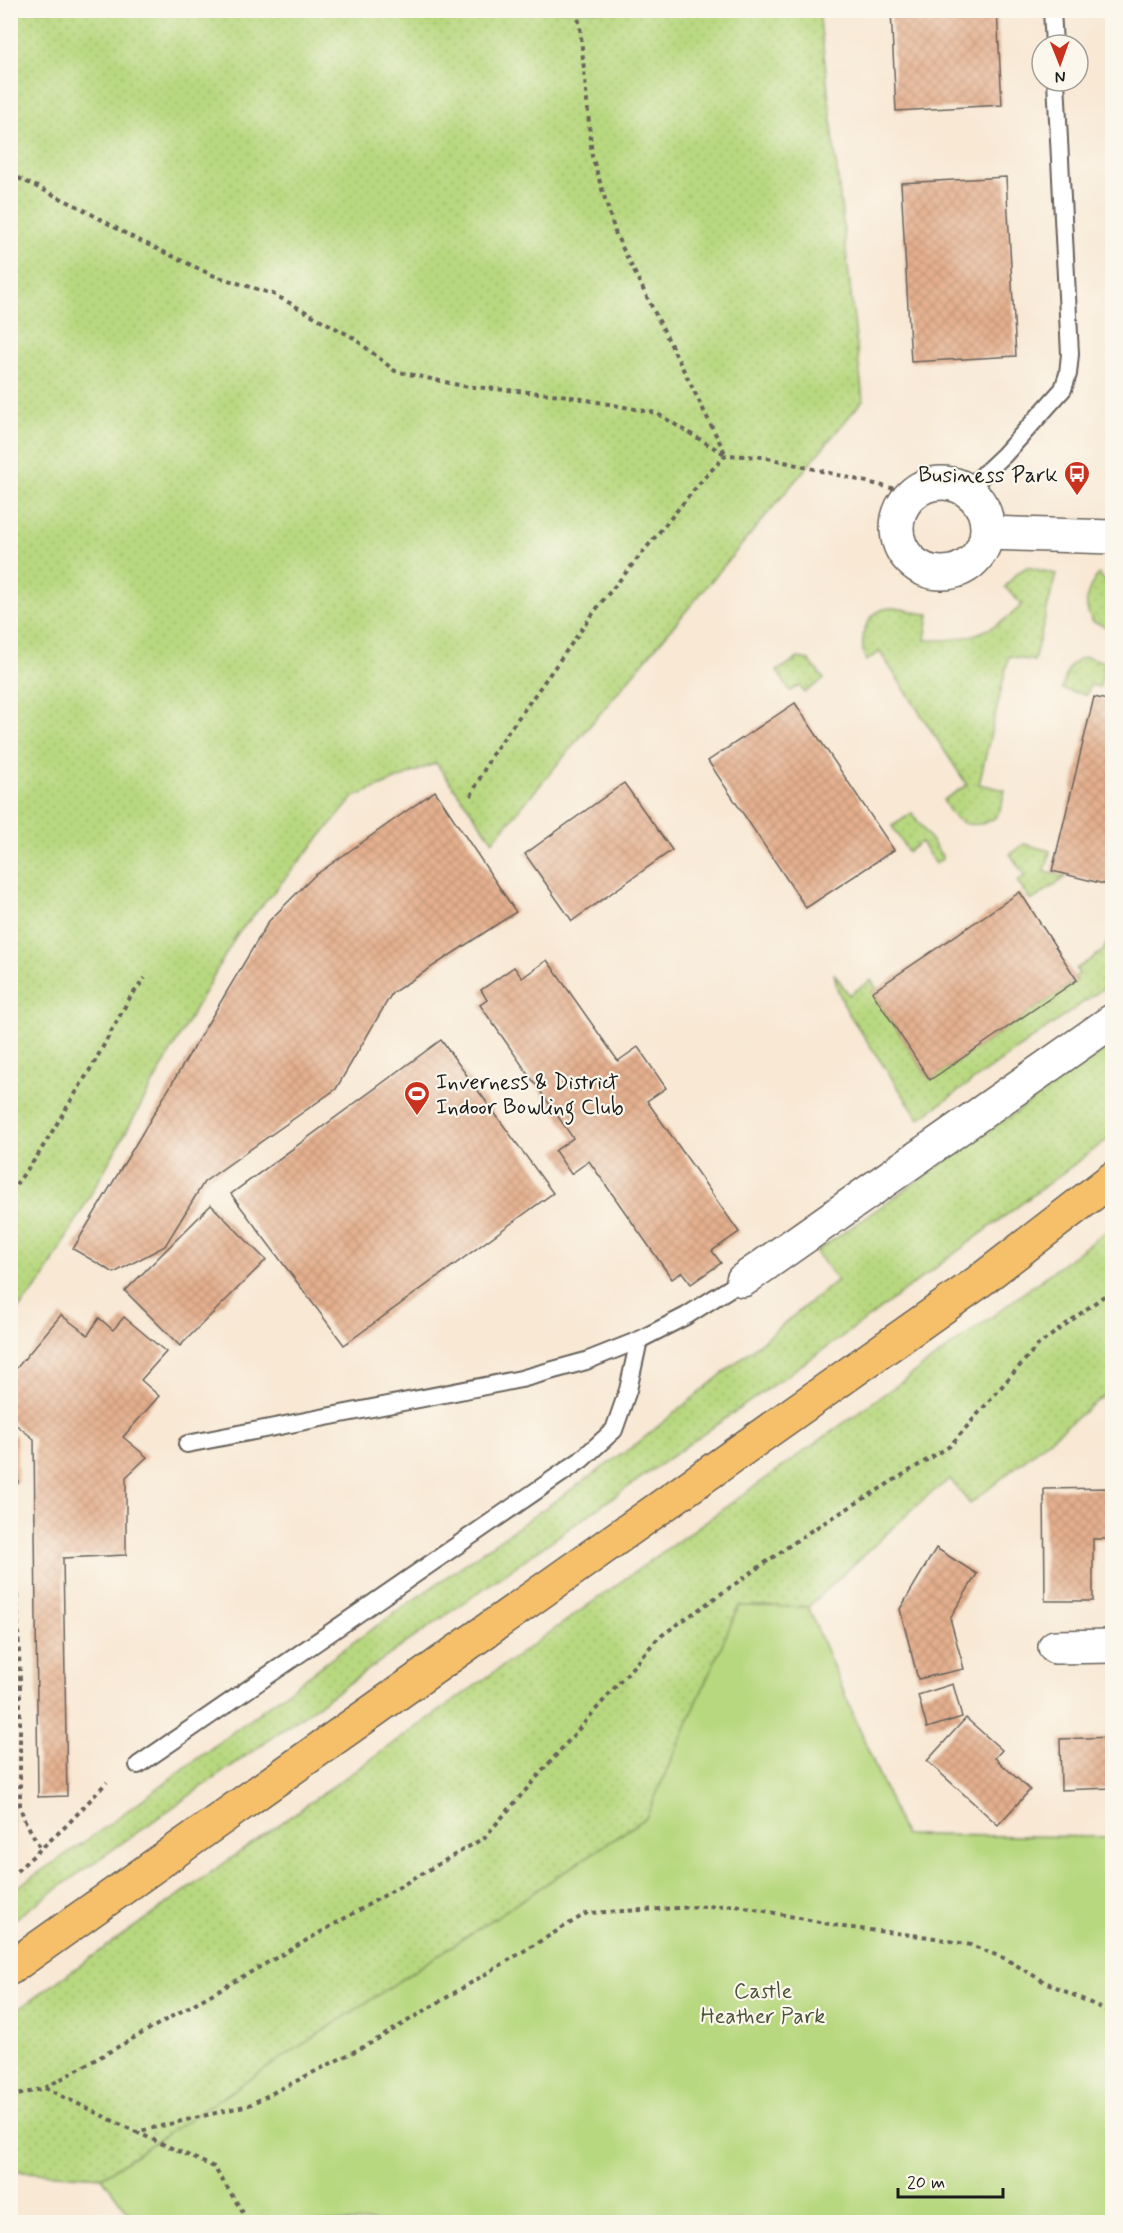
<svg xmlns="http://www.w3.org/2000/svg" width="1123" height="2233" font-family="Mynerve,sans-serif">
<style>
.grass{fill:url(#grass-dots);stroke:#6a7a4e;stroke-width:1.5}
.park{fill:#b8d87f;stroke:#6a7a4e;stroke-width:1.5}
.building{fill:url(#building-cross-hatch)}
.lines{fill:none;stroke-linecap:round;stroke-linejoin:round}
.lane-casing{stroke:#69635c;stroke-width:20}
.street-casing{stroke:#69635c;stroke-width:36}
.primary-casing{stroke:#69635c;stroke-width:36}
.path{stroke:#69635c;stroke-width:4;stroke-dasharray:4.5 4.5;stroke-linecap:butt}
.lane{stroke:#fff;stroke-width:16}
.street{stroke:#fff;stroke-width:33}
.primary{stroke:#f6c06b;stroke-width:33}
.labels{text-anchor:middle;stroke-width:4.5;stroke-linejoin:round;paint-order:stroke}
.poi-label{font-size:22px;fill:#1c1c1c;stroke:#fbf7ec;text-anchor:end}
.park-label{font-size:22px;fill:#4b543a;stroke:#fbf7ec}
</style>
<defs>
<pattern id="grass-dots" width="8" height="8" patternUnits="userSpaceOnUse" patternTransform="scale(1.5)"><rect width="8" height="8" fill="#b8d87f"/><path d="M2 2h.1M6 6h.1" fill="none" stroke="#9eb96d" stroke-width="1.8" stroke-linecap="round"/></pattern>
<pattern id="building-cross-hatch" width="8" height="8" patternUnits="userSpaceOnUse" patternTransform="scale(1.5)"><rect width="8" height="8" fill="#e4af8d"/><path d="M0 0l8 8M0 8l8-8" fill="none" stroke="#c39679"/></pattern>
</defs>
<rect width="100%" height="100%" fill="#fbf7ec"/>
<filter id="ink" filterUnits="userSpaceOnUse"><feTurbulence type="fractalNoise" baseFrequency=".0167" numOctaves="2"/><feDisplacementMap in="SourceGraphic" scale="12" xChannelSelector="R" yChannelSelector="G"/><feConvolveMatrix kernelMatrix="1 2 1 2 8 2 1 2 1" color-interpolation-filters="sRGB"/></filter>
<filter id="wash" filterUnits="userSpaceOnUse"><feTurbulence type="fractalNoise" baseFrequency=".008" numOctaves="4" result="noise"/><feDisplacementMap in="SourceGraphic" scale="24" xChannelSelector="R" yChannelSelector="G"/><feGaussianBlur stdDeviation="1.35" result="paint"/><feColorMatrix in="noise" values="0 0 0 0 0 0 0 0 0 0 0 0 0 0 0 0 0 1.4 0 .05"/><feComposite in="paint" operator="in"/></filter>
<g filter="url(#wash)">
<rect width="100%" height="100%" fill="#f8e8d4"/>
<g class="grass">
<polygon points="11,10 819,11 863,400 493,841 436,763 354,797 236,936 42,1281 11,1318"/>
<path d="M1027,567L1056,574L1034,661L1009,656L979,784L1005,790C1003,798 1002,807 998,814C990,825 969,828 958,820C951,816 947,807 943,800L967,785L880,652L866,661C857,641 866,609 891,608C903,607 915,614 929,614L925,640C964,642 995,632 1022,605L1005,587L1017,573Z"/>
<path d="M1099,574L1108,584L1112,581V629L1093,622C1082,606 1086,589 1099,574Z"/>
<path d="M1087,657L1105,662L1100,687L1090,685L1087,695L1062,689C1066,674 1068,660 1087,657Z"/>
<polygon points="798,658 809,660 824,679 804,693 800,686 790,691 777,671"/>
<polygon points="912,813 942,856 942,859 935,864 921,842 908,852 892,826"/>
<polygon points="1024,844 1050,851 1045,872 1066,877 1031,901 1017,881 1025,876 1010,854"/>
<polygon points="1112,934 1112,982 919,1119 847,1011 837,988 834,973 849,995 871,980 877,989 872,992 930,1080 1077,980 1075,977 1079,974 1076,969 1102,952"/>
<polygon points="1112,1045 1112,1136 864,1321 11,1921 11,1788 16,1888 100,1831 355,1641 639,1442 837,1280 816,1252"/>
<polygon points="1112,1227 1112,1389 970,1504 950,1479 926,1497 808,1607 904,1835 1112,1837 918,1871 739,1606 646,1818 105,2175 135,2222 102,2177 11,2171 10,2015 493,1673 967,1335"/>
</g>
<polygon class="park" points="739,1606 808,1607 904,1835 1112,1837 1112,2222 135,2222 102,2177 646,1818"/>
<g id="blocks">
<g class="building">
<polygon points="891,10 997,10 1002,105 896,111"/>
<polygon points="1006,177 1016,356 911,362 901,183"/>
<polygon points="1094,697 1112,701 1112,886 1052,871"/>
<polygon points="795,703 894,850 806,908 708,761"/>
<polygon points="624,783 672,850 572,921 525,854"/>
<polygon points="435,791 516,912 392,993 336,1089 204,1182 165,1246 114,1273 73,1249 269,921 314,876"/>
<polygon points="1020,892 1077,980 930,1080 872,992"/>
<polygon points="547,960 618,1061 638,1047 666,1088 647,1101 739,1232 712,1251 721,1263 691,1284 682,1272 672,1279 589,1161 571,1174 555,1151 573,1138 480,1005 487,1000 481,990 514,967 522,978"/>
<polygon points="441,1040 553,1193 344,1345 231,1194"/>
<polygon points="211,1205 266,1260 180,1346 125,1291"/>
<polygon points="61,1315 88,1335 99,1318 113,1330 124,1317 166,1352 141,1380 159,1396 123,1437 147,1457 126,1477 126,1555 63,1558 67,1796 38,1797 34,1439 10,1420 10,1376"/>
<polygon points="10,1432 16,1436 18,1483 10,1484"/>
<polygon points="1111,1488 1112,1539 1093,1539 1093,1601 1045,1601 1044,1489"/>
<polygon points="936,1548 977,1574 950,1618 964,1669 918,1679 900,1609"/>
<polygon points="953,1684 962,1717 927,1728 918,1695"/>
<polygon points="966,1718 1002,1750 995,1758 1030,1790 998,1825 927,1761"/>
<polygon points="1112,1737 1112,1788 1061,1790 1060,1739"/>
</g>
</g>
</g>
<g filter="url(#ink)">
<use href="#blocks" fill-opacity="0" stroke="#69635c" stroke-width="1.5"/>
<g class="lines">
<defs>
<g id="lane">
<polyline points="1052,10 1054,45"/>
<polyline points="967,490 1004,455 1063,389 1068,374 1070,354 1056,81"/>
<polyline points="187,1444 521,1379 586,1361 639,1340 686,1316 743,1280"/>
<polyline points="138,1765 581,1460 614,1430 628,1390 639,1340"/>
</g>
<g id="street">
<circle cx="942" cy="528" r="45"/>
<polyline points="987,533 1112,537"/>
<polyline points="743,1280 1112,1021"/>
<polyline points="1055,1647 1112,1646"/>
</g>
<polyline id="primary" points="10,1968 977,1283 1112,1179"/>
</defs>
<use href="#lane" class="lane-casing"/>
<use href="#street" class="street-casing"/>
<use href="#primary" class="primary-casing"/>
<g class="path">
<polyline points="576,10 580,26 592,156 616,235 726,455"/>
<polyline points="10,174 79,207 130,236 212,275 273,294 354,338 395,371 463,386 561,395 656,413 726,455"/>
<polyline points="471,796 491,756 600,604 703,479 726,455 764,457 912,493"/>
<polyline points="10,1192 36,1158 94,1063 129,999 145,978"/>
<polyline points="10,1532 17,1598 20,1681 20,1806 24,1819 41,1849"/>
<polyline points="10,1877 67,1825 107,1782"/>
<polyline points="45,2088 274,1959 484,1838 658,1638 809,1532 950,1446 1037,1346 1112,1290"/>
<polyline points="10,2097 45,2088 136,2132 249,2105 371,2043 587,1913 735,1905 844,1927 929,1937 971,1945 1006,1959 1041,1980 1112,2013"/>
<polyline points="136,2132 214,2167 249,2222"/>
</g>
<use href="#lane" class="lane"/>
<use href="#street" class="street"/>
<use href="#primary" class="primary"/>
</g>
</g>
<defs>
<symbol id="bus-pin" viewBox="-11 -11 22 30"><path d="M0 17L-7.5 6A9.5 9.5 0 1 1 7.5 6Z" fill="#c8321e" stroke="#fbf7ec"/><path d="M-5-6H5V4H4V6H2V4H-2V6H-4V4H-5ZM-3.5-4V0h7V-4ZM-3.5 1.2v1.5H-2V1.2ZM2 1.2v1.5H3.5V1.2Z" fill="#fff"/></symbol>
<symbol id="stadium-pin" viewBox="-11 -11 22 30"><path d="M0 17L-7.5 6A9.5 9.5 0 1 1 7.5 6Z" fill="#c8321e" stroke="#fbf7ec"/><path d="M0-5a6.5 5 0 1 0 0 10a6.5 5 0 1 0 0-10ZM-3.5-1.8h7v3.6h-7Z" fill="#fff"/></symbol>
</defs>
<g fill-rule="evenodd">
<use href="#bus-pin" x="1062" y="459" width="30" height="40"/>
<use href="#stadium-pin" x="402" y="1079" width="30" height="40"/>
</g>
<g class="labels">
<g class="poi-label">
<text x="1058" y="482">Business Park</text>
<text x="436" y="1089" text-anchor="start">Inverness &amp; District<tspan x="436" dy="25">Indoor Bowling Club</tspan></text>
</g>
<g class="park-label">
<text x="763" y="1998">Castle<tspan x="763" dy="25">Heather Park</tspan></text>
</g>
</g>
<rect width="1123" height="2233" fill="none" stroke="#fbf7ec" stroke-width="36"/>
<g transform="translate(1060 63) rotate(179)"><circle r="28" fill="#fbf7ec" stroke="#a29f99" stroke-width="1.5"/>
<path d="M0-4.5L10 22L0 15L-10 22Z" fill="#c8321e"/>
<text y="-9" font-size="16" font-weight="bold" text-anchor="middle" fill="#1c1c1c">N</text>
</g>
<path d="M898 2188v9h105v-9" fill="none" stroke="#1c1c1c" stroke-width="3"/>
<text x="907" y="2188" font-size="18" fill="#1c1c1c" stroke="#fbf7ec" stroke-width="4.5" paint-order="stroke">20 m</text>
</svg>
